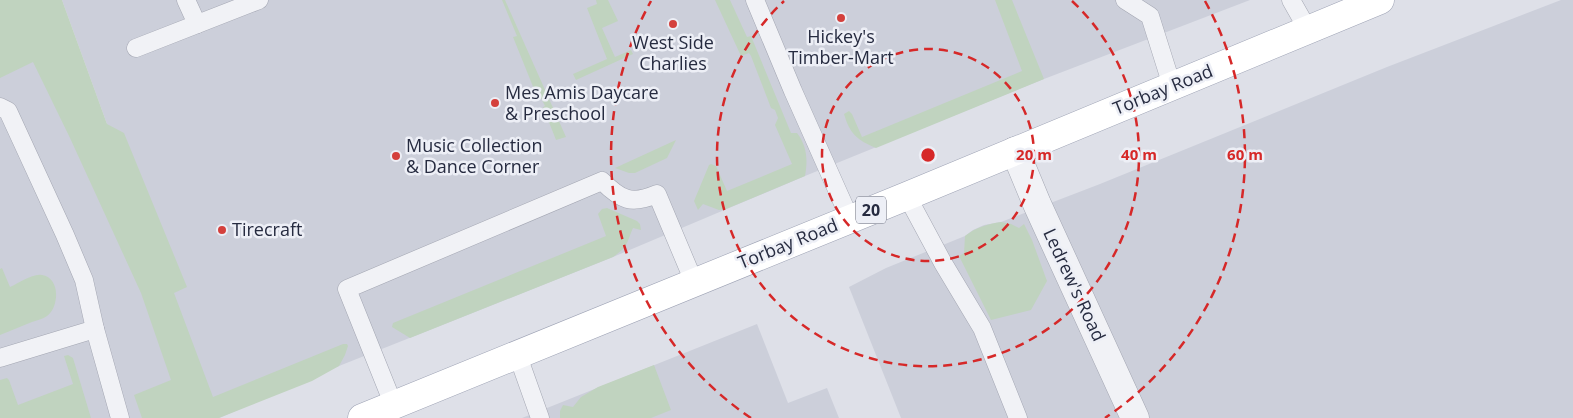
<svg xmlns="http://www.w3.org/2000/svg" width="1573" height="418" font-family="'Open Sans',sans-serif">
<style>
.built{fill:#cccfda}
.green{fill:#c0d3bf}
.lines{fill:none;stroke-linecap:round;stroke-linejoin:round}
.lane-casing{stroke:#a3a6b2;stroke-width:19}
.street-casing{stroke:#a3a6b2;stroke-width:29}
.primary-casing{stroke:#9da2b4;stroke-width:29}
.lane{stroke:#f1f2f6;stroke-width:18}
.street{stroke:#f1f2f6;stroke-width:28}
.primary{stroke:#fff;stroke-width:28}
.ring{fill:none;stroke:#d62828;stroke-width:2.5;stroke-dasharray:9 6}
.poi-dot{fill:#d4403c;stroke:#edeff6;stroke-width:2}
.labels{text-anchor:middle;stroke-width:5;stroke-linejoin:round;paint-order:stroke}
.shield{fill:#edeff6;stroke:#626677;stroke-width:1}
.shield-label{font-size:16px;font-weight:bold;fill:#262b40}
.poi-label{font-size:18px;fill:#262b40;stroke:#edeff6;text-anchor:start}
.street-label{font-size:18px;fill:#262b40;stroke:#edeff6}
.centre{fill:#d62828;stroke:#edeff6;stroke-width:2.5}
.ring-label{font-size:15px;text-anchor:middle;font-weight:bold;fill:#d62828;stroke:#edeff6;stroke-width:5;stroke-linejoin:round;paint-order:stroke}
</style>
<rect width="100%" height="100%" fill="#dee0e8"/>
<g class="built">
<polygon points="0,0 107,124 62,0 1250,0 1044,79 805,176 613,257 339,366 219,418 0,418"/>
<polygon points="1561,0 1573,0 1573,418 901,418 849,287 886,268 965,236 973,230 984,225 1001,222 1100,184 1387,67"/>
<polygon points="757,324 788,403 827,388 839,418 522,418"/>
</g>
<g class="green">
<polygon points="0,0 62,0 107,124 124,133 187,287 174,293 213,397 343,344 347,344 348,346 345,355 339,366 312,381 219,418 142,418 134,395 171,380 141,293 70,138 33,62 0,78"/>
<polygon points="502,0 505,0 566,137 556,140 543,107 545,106 541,98 538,99 513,37 517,36"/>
<polygon points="596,0 608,0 618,21 602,28 615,57 631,50 633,54 576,80 573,74 607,59 587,8 597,4"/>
<path d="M715,0H730L747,37L751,36L791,133H797C807,146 808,160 805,176L726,209L719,210L703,204L698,210L694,201L709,165L711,164L716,166L727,191L792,164L775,125L778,118L775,110L771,108L751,56L749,53L741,56Z"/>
<path d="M995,0H1012L1044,79L876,148C857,140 850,134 844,114L849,111L852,114L862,137L1022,71Z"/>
<polygon points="676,140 667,158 635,173 629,173 615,168"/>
<path d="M607,208L637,221L640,224L641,230L633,228C626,244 629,246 613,257L410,338L392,327L393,323L606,236L598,214L602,209Z"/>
<path d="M1001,222L1011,224L1019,228L1024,224L1032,240L1047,281L1031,310L991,320L959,256L964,253L965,236C976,227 988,224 1001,222Z"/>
<path d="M2,268L10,287C19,283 33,273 42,275C61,278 59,308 47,316C43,319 37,320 32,322C21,326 11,331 0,335V269Z"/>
<polygon points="68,355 73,358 91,418 0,418 0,380 7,378 9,380 18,405 73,384 64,356"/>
<polygon points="654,365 671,410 651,418 560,418 560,411 563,405 573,407 581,397 598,387"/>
</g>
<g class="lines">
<defs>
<g id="lane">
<polyline points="186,0 197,24"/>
<polyline points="755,0 793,91 850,219"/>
<polyline points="1125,0 1150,16 1172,86"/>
<polyline points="1291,0 1308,30"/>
<polyline points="136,48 259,0"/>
<polyline points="0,107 8,111 65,235 84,280 95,329 120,418"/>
<polyline points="907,196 943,263 982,328 1018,418"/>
<polyline points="518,356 540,418"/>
<polyline points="0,358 95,329"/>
<path d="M394,406L347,289L602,181C621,200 631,205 657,194L694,282"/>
</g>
<polyline id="street" points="1015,151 1037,204 1135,418"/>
<polyline id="primary" points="362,418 907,196 1380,0"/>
</defs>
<use href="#lane" class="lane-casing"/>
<use href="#street" class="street-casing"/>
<use href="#primary" class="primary-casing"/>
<use href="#lane" class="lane"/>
<use href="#street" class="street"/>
<use href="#primary" class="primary"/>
</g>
<g class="ring">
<circle cx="928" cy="155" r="106"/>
<path d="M1072 1A211 211 0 1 1 784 1"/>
<path d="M751 418A317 317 0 0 1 651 1M1205 1A317 317 0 0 1 1105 418"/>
</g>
<g class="poi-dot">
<circle cx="841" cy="18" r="5"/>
<circle cx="673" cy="24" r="5"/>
<circle cx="495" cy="103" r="5"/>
<circle cx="396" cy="156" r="5"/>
<circle cx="222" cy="230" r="5"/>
</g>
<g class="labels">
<rect class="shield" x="856" y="196.5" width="30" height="27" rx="4"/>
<g class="shield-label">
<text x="871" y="216">20</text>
</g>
<g class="poi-label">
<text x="841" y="43" text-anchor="middle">Hickey's<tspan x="841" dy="21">Timber-Mart</tspan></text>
<text x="673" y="49" text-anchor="middle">West Side<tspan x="673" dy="21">Charlies</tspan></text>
<text x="505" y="99">Mes Amis Daycare<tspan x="505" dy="21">&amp; Preschool</tspan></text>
<text x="406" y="152">Music Collection<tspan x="406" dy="21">&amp; Dance Corner</tspan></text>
<text x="232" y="236">Tirecraft</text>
</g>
<g class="street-label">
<text transform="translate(1163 90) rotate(-22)" y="6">Torbay Road</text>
<text transform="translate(788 244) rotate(-22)" y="6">Torbay Road</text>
<text transform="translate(1074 285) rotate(65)" y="6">Ledrew's Road</text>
</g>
</g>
<circle cx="928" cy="155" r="8" class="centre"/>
<g class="ring-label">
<text x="1034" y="160">20 m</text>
<text x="1139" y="160">40 m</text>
<text x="1245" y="160">60 m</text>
</g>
</svg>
